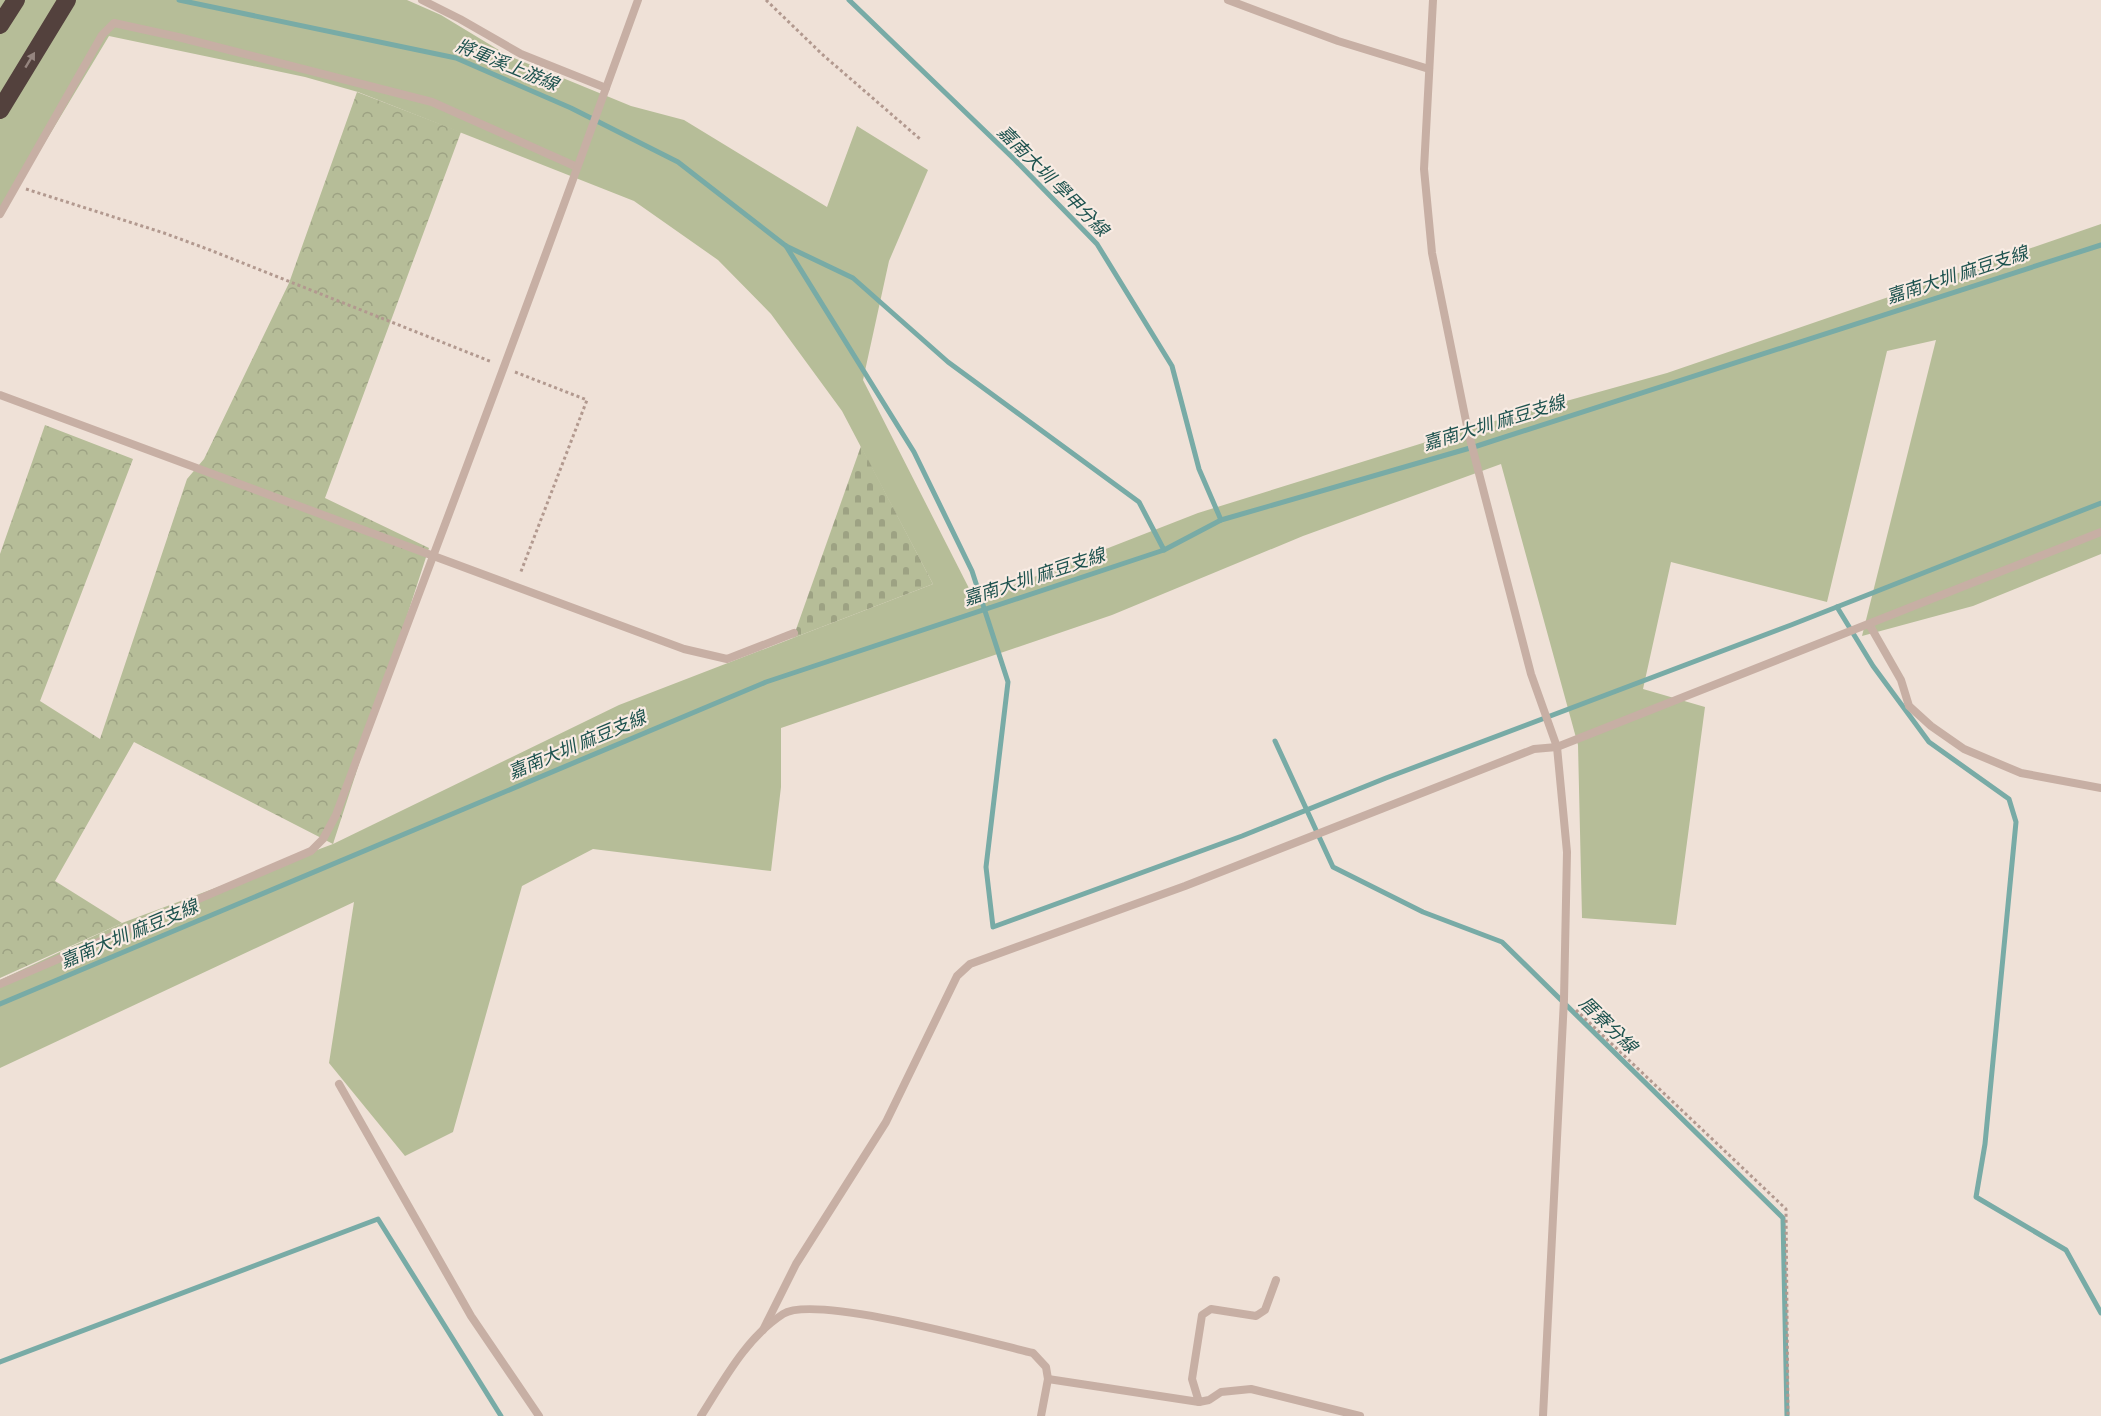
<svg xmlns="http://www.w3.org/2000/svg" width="2101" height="1416" font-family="'Source Sans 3','Noto Sans TC',sans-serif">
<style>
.green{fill:#b6bd98}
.forest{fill:url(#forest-crowns)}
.cemetery{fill:url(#cemetery-stones)}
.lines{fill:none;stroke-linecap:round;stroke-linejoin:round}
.stream{stroke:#78aba6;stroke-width:5}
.path{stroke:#b2998f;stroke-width:3;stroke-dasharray:3 3;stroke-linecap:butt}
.service{stroke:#c7afa4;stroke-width:8}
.motorway{stroke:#53413d;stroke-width:18}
.oneway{fill:#95857f}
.labels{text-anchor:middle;stroke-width:4.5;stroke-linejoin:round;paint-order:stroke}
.water-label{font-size:18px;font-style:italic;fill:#1d524e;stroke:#f8ebe3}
</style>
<defs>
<pattern id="forest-crowns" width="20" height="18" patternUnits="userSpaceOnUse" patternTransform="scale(1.5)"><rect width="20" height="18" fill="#b6bd98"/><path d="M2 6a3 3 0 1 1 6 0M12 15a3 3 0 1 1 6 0" fill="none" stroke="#9da283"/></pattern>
<pattern id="cemetery-stones" width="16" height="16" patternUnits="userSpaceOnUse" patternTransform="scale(1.5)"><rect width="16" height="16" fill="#b6bd98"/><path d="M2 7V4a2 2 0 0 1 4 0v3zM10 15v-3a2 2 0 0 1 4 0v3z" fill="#9da283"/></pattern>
</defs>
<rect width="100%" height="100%" fill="#efe1d7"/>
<polygon class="green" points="0,0 407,0 441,15 507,55 631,106 684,120 827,207 857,126 928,170 889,261 863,380 975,600 1198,513 1484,424 1667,373 2101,224 2101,554 1973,606 1862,636 1936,340 1887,351 1827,602 1671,562 1643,689 1705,707 1676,925 1582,918 1578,745 1501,464 1303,536 1112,615 781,728 781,787 771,871 593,849 522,886 453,1132 405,1156 329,1063 354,902 0,1068 0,980 122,923 333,844 619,705 933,584 842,411 771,314 718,260 634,201 358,92 305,77 109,36 0,217"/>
<polygon class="forest" points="357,92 461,132 325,498 429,548 333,844 134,742 55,881 122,923 0,978 0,554 45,425 133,459 40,701 100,739 187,479 204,459 289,283"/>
<polygon class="cemetery" points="861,446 933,584 793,638"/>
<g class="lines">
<g class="stream">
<polyline points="179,0 456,58 571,108 678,162 786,246 853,278 948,362 1139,502 1164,550"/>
<polyline points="849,0 1015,160 1097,244 1172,366 1199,469 1221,520"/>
<polyline points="786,246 914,452 972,571 1008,682 986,867 993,927 1242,836 1386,778 1791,625 2101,503"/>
<polyline points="1837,607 1873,666 1929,742 2009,799 2016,822 1985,1144 1976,1197 2066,1250 2101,1313"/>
<polyline points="1275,741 1333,867 1423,912 1502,942 1783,1218 1787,1416"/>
<polyline points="0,1004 766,682 1164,550 1221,520 1477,446 2101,245"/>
<polyline points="0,1362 378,1219 501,1416"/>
</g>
<g class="path">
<polyline points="766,0 823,55 920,139"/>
<polyline points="26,189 164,233 210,250 492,362"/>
<polyline points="515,372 587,400 520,574"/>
<polyline points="1576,1010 1786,1209 1788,1416"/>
</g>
<g class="service">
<polyline points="422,0 460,19 521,54 606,88 638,0"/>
<polyline points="1228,0 1338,41 1429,69"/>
<polyline points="1433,0 1424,169 1432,253 1468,431 1531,674 1557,747 1567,852 1564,999 1543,1416"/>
<polyline points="0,214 102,35 114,23 178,37 432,102 577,167"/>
<polyline points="0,395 684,649 727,659 794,633"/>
<polyline points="1869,624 1901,680 1909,706 1931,726 1964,749 2021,773 2101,788"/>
<path d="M0,984L311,851L323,839L336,815C426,573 519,332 606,88"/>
<polyline points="339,1084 471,1316 539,1416"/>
<polyline points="1276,1280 1265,1310 1256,1316 1211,1309 1202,1315 1192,1379 1199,1402 1209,1400 1221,1392 1251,1389 1360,1416"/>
<polyline points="763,1330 796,1264 886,1122 957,976 970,964 1185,886 1534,749 1557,747 2101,532"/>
<polyline points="1048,1379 1199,1402"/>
<path d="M701,1416C724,1380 746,1338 783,1314C815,1294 991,1343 1033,1353L1046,1367L1048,1379L1041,1416"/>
</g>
<g class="motorway">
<polyline points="0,25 16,0"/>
<polyline points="0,110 67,0"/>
</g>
</g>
<defs><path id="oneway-solid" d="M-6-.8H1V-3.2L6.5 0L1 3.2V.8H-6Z" transform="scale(1.5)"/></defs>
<use class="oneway" href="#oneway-solid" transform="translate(30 60) rotate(-59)"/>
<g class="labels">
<g class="water-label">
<text transform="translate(507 65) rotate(22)" y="6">將軍溪上游線</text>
<text transform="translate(1053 181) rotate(45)" y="6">嘉南大圳 學甲分線</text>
<text transform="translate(1957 275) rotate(-18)" y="6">嘉南大圳 麻豆支線</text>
<text transform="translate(1494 423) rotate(-17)" y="6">嘉南大圳 麻豆支線</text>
<text transform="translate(1034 577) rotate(-18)" y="6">嘉南大圳 麻豆支線</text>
<text transform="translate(577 745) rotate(-23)" y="6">嘉南大圳 麻豆支線</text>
<text transform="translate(129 934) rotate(-23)" y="6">嘉南大圳 麻豆支線</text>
<text transform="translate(1608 1025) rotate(44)" y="6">厝寮分線</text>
</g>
</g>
</svg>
